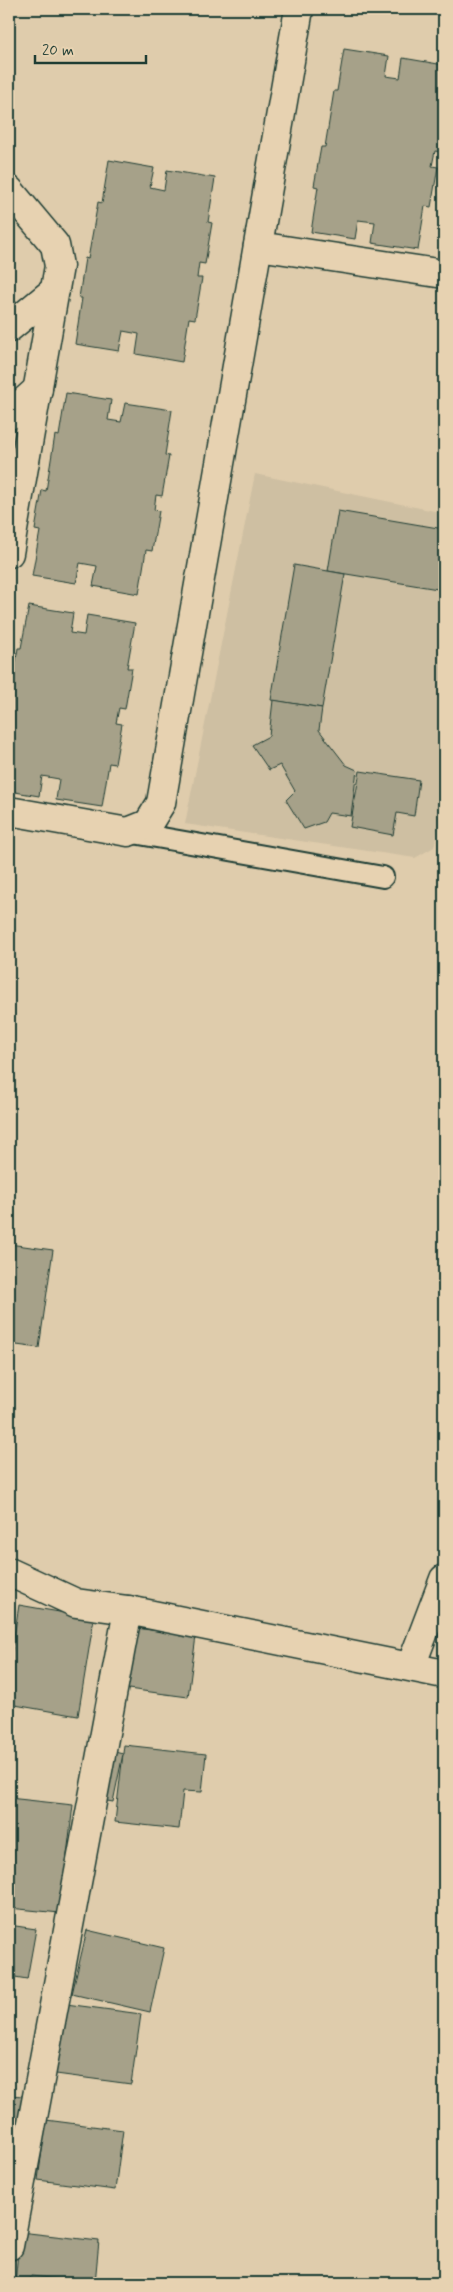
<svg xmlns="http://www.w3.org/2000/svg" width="453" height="2292" font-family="Mynerve,sans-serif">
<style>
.built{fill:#cebfa2}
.building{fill:#a6a189;stroke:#1f3d34}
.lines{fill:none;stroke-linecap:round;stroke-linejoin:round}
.lane-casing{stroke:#1f3d34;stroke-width:24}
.street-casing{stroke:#1f3d34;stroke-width:31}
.lane{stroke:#e7d2b1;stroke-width:20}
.street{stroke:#e7d2b1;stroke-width:28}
</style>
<rect width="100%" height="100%" fill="#dfccac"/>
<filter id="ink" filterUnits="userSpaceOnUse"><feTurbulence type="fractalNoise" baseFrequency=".02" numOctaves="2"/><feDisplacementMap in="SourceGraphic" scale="10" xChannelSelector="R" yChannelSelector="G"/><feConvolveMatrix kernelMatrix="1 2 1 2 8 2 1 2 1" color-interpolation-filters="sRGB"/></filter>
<g filter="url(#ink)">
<polygon class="built" points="255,474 444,513 444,801 434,847 415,858 185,824"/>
<g class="building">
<polygon points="344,49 389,56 386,76 400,78 403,58 444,65 444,133 441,152 435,151 432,166 438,167 431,207 425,206 418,250 372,243 375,222 358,220 355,239 311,232 318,187 314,186 321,147 325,147 334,91 337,91"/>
<polygon points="109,160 154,168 150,187 164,190 167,170 215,178 208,222 212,223 205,264 199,263 197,278 202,278 195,319 189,318 182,362 136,354 139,334 123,331 119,351 75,344 82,298 79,298 85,258 88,259 98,202 102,203"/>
<polygon points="66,393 111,400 108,420 121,422 125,403 172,410 165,455 169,456 162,496 156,495 154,510 159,511 152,551 146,550 139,594 93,586 97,566 80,563 76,583 32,576 40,531 35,530 42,490 46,491 55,435 59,436"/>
<polygon points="338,511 444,529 444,590 328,571"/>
<polygon points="294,565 345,574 322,708 271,700"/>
<polygon points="29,606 73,613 70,633 84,635 87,615 135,623 127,668 132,668 125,709 119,708 116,723 122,724 115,764 109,763 102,807 56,800 59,779 42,776 39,796 9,791 9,702 18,648 21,648"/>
<polygon points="273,700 322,708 319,730 346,765 357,770 351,816 329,813 324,822 304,829 286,800 295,791 280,765 269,770 252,745 269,736"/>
<polygon points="360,771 419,780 414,816 397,813 393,835 350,827"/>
<polygon points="9,1244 53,1250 39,1348 9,1344"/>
<polygon points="19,1605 94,1618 78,1716 9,1704 9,1668"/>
<polygon points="136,1628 196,1636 188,1697 128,1689"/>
<polygon points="124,1745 206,1754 202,1792 183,1791 179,1829 115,1822"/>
<polygon points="106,1750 123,1754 113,1802 96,1799"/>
<polygon points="9,1798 73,1805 60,1913 9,1908"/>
<polygon points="9,1925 36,1929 27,1979 9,1976"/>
<polygon points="87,1930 164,1948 150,2012 72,1994"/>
<polygon points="66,2004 141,2014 131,2084 56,2074"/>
<polygon points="9,2095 23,2096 16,2145 9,2144"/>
<polygon points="46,2120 123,2130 115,2190 38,2180"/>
<polygon points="9,2151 15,2152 9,2196"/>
<polygon points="20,2232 99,2241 95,2283 31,2276 30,2283 15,2283"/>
<polygon points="30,2281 51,2283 30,2283"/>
</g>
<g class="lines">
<defs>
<polyline id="lane" points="128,832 383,877"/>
<g id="street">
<polyline points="9,190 55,245 59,266 9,553"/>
<polyline points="258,246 444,274"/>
<polyline points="9,328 55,290"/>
<polyline points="9,415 38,389"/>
<polyline points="9,811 128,832 148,824 161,803 299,9"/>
<polyline points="9,1572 76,1603 128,1610 444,1674"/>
<polyline points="411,1666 444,1579"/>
<polyline points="9,2246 128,1610"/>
</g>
</defs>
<use href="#lane" class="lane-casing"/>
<use href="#street" class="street-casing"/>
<use href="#lane" class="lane"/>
<use href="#street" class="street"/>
</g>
</g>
<rect width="453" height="2292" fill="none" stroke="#e7d2b1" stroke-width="30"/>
<rect x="15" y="15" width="423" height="2262" fill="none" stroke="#1f3d34" stroke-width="2" filter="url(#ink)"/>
<path d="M35 55v8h111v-8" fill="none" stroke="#1f3d34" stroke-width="2.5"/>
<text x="42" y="55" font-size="15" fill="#1f3d34" stroke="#e7d2b1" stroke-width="4" paint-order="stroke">20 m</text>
</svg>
